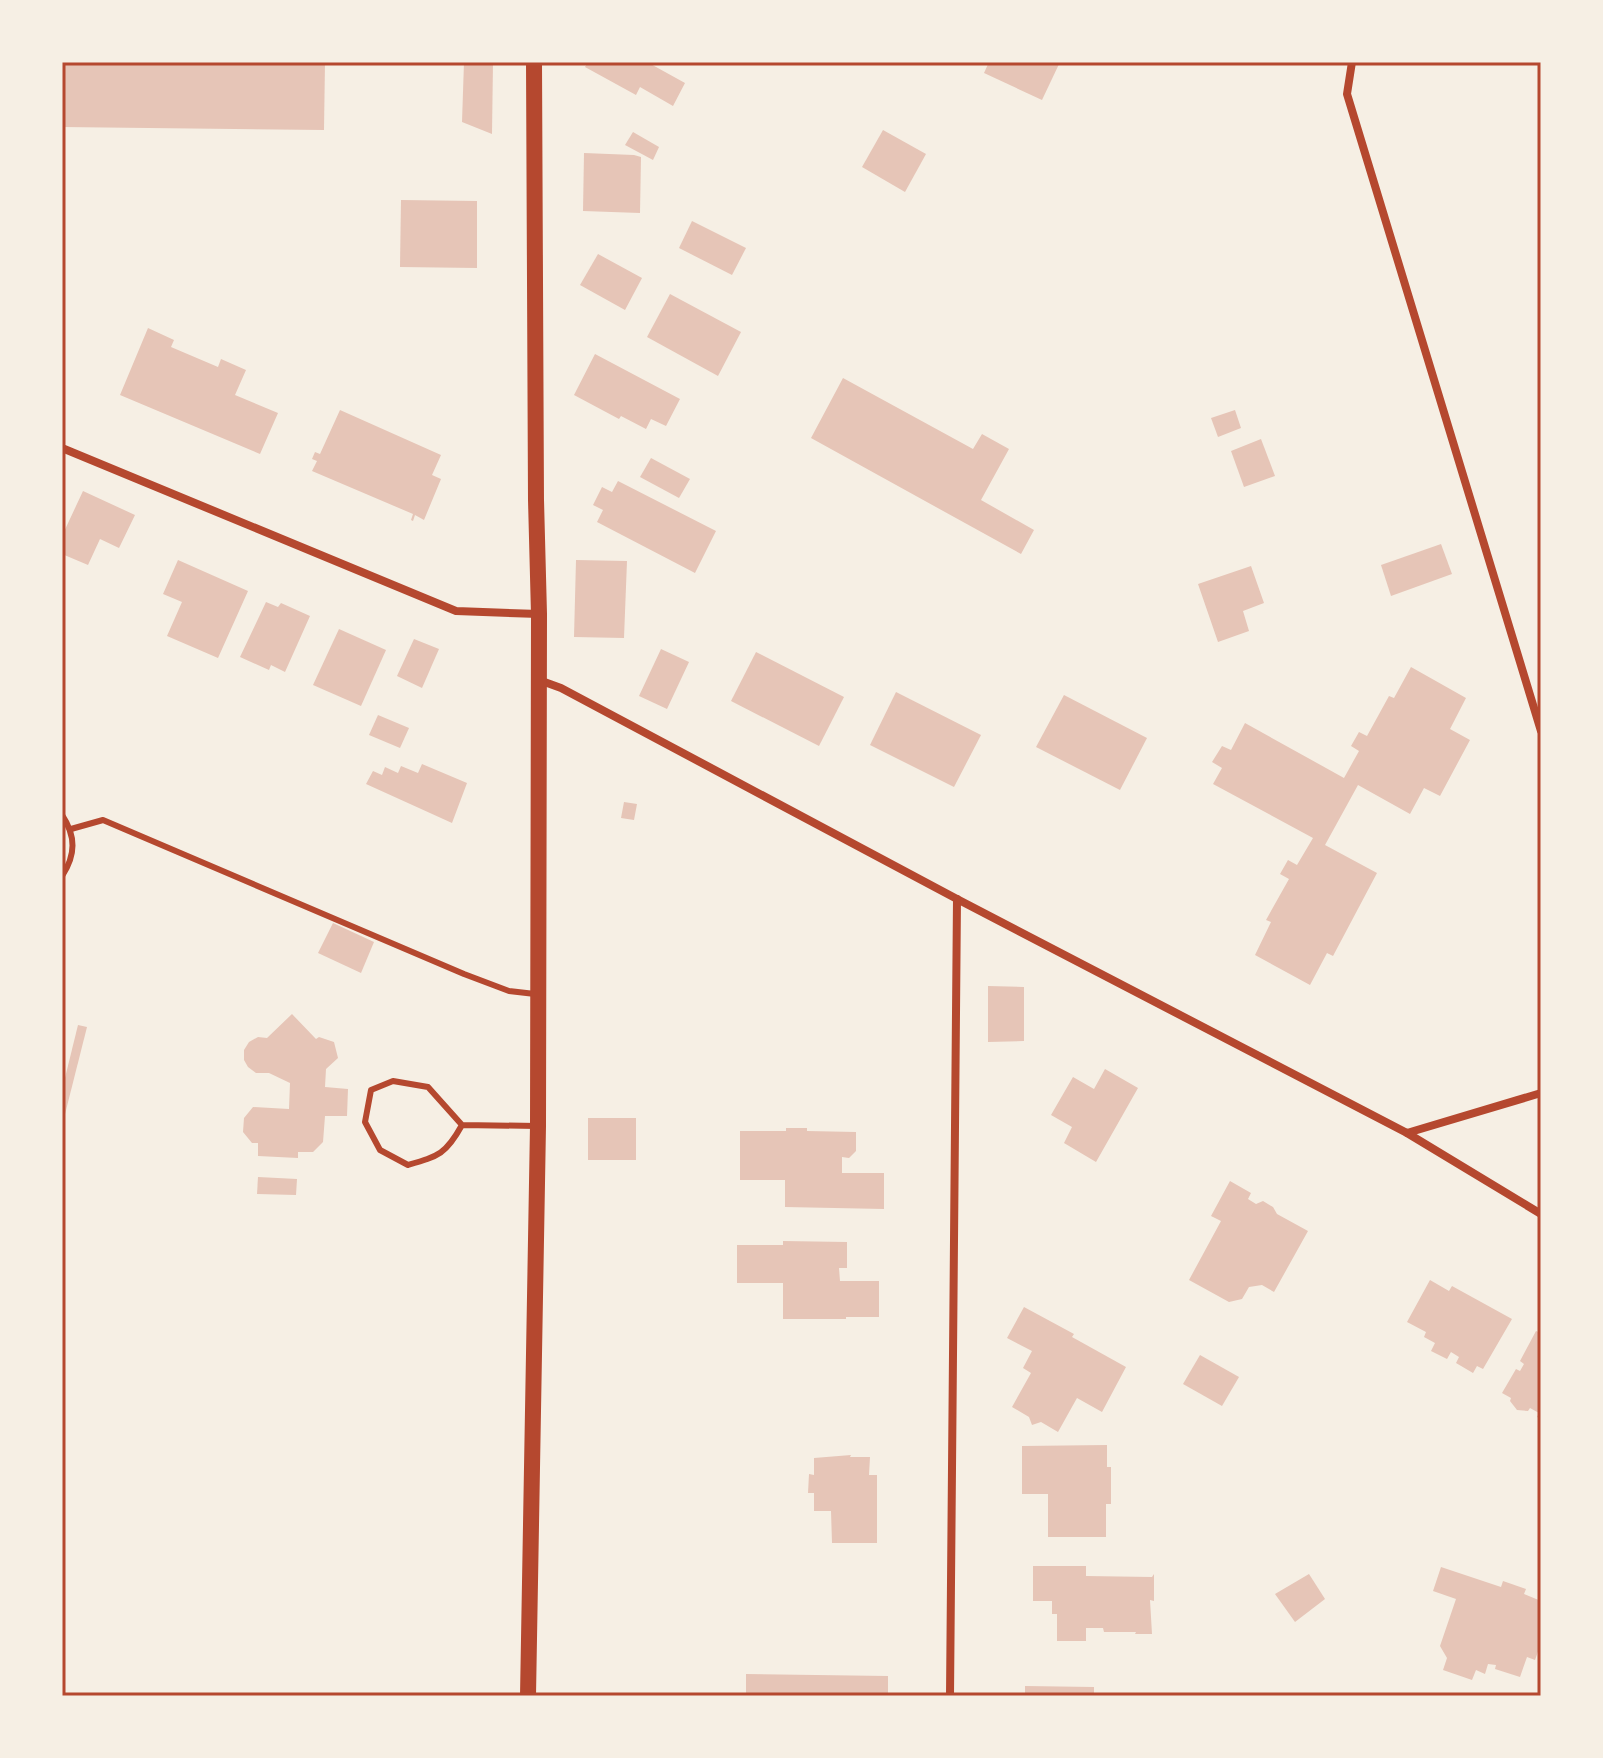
<svg xmlns="http://www.w3.org/2000/svg" width="1603" height="1758" font-family="Figtree,sans-serif">
<style>
.building{fill:#e6c5b7}
.lines{fill:none;stroke-linecap:round;stroke-linejoin:round}
.service{stroke:#b5482f;stroke-width:6}
.minor{stroke:#b5482f;stroke-width:8}
.secondary{stroke:#b5482f;stroke-width:16}
.neatline{fill:none;stroke:#b5482f;stroke-width:3}
</style>
<rect width="100%" height="100%" fill="#f6efe4"/>
<g class="building">
<polygon points="62,62 325,62 324,130 62,127"/>
<polygon points="464,62 493,62 492,134 462,122"/>
<polygon points="588,62 647,62 685,83 673,106 640,87 636,95 585,67"/>
<polygon points="989,62 1060,62 1042,100 984,73"/>
<polygon points="883,130 926,154 905,192 862,167"/>
<polygon points="633,132 659,147 653,160 625,145"/>
<polygon points="584,153 634,155 641,157 640,213 583,211"/>
<polygon points="401,200 477,201 477,268 400,267"/>
<polygon points="692,221 746,248 732,275 679,248"/>
<polygon points="598,254 642,278 625,310 580,285"/>
<polygon points="670,294 741,332 718,376 647,337"/>
<polygon points="148,328 174,340 171,347 218,367 221,359 246,370 235,395 278,413 260,454 120,395"/>
<polygon points="595,354 680,399 666,426 651,419 646,429 621,416 619,419 574,395"/>
<polygon points="843,378 973,449 982,434 1009,449 981,500 1034,530 1021,554 811,438"/>
<polygon points="340,410 441,455 432,475 441,479 424,520 415,515 413,521 411,520 413,514 312,471 317,461 312,459 315,452 320,454"/>
<polygon points="1235,410 1241,428 1218,437 1211,418"/>
<polygon points="1261,439 1275,476 1244,487 1231,451"/>
<polygon points="651,458 690,479 679,498 640,477"/>
<polygon points="618,481 716,531 695,573 597,522 603,510 593,505 602,487 612,492"/>
<polygon points="83,491 135,515 119,548 100,539 88,565 62,554 62,536"/>
<polygon points="1441,544 1452,574 1391,596 1381,565"/>
<polygon points="178,560 248,591 218,658 167,636 182,602 163,594"/>
<polygon points="576,560 627,561 624,638 574,637"/>
<polygon points="1251,566 1264,603 1243,611 1249,631 1218,642 1198,584"/>
<polygon points="266,602 278,607 281,603 310,616 285,672 271,665 269,670 240,657"/>
<polygon points="339,629 386,650 361,706 313,685"/>
<polygon points="414,639 439,649 422,688 397,676"/>
<polygon points="661,649 689,662 667,709 639,696"/>
<polygon points="756,652 844,697 819,746 731,701"/>
<polygon points="1411,667 1466,698 1450,729 1470,740 1440,796 1424,788 1410,814 1358,785 1325,845 1377,873 1333,956 1327,953 1310,985 1255,955 1271,922 1266,920 1289,879 1280,874 1288,860 1297,865 1313,838 1213,784 1222,768 1212,762 1222,746 1231,750 1245,723 1344,778 1359,751 1351,746 1359,732 1367,736 1389,696 1394,698"/>
<polygon points="896,692 981,735 954,787 870,745"/>
<polygon points="1064,695 1147,738 1120,790 1036,747"/>
<polygon points="378,715 409,728 400,748 369,735"/>
<polygon points="422,764 467,783 452,823 366,784 373,771 382,775 385,767 398,773 401,766 418,773"/>
<polygon points="624,802 637,804 634,820 621,818"/>
<polygon points="333,923 374,942 361,973 318,953"/>
<polygon points="988,986 1024,987 1024,1041 988,1042"/>
<polygon points="292,1014 316,1039 319,1037 334,1042 338,1058 326,1069 325,1087 348,1089 347,1116 325,1116 323,1142 313,1152 298,1152 298,1158 258,1156 258,1143 252,1143 243,1132 244,1118 253,1107 289,1109 290,1083 269,1073 256,1073 248,1067 244,1060 244,1050 249,1042 258,1037 267,1038"/>
<polygon points="78,1025 87,1027 62,1126 62,1090"/>
<polygon points="1105,1069 1138,1088 1096,1162 1064,1143 1072,1127 1051,1115 1073,1077 1094,1089"/>
<rect x="588" y="1118" width="48" height="42"/>
<polygon points="786,1128 807,1128 807,1131 856,1132 856,1151 849,1158 842,1157 842,1173 884,1173 884,1209 785,1207 785,1180 740,1180 740,1131 786,1131"/>
<polygon points="258,1177 297,1179 296,1195 257,1194"/>
<polygon points="1230,1181 1251,1193 1248,1199 1256,1204 1263,1201 1273,1207 1277,1214 1308,1231 1274,1292 1262,1285 1249,1287 1242,1299 1229,1302 1189,1280 1221,1221 1211,1216"/>
<polygon points="783,1241 847,1242 847,1268 839,1268 840,1281 879,1281 879,1317 846,1317 846,1319 783,1319 783,1283 737,1283 737,1245 783,1245"/>
<polygon points="1430,1280 1449,1291 1452,1286 1512,1319 1483,1369 1477,1366 1473,1373 1456,1363 1459,1357 1451,1352 1447,1359 1431,1351 1435,1343 1424,1337 1426,1332 1407,1322"/>
<polygon points="1024,1307 1074,1334 1072,1337 1126,1367 1102,1412 1077,1398 1058,1432 1041,1422 1032,1425 1029,1417 1012,1407 1031,1373 1023,1368 1032,1351 1007,1338"/>
<polygon points="1536,1331 1541,1333 1541,1419 1537,1417 1539,1413 1530,1408 1528,1411 1517,1410 1510,1401 1511,1398 1502,1393 1516,1369 1520,1371 1524,1364 1520,1361"/>
<polygon points="1200,1355 1239,1377 1222,1406 1183,1384"/>
<polygon points="1107,1445 1107,1467 1111,1467 1111,1504 1106,1504 1106,1537 1048,1537 1048,1494 1022,1494 1022,1446"/>
<polygon points="851,1455 850,1457 870,1457 869,1475 877,1475 877,1543 832,1543 831,1511 814,1511 814,1493 808,1493 809,1474 814,1475 814,1458"/>
<polygon points="1033,1566 1086,1566 1086,1576 1152,1577 1154,1574 1154,1601 1150,1600 1152,1634 1135,1634 1136,1632 1104,1632 1103,1628 1086,1628 1086,1641 1057,1641 1057,1614 1052,1614 1052,1601 1033,1601"/>
<polygon points="1441,1567 1501,1587 1503,1581 1526,1589 1524,1594 1541,1601 1541,1643 1535,1660 1527,1657 1520,1677 1495,1669 1496,1665 1488,1664 1485,1674 1476,1670 1472,1680 1443,1670 1447,1658 1440,1646 1456,1599 1433,1591"/>
<polygon points="1309,1574 1325,1599 1295,1622 1275,1594"/>
<polygon points="746,1674 888,1676 888,1696 746,1696"/>
<polygon points="1025,1686 1094,1687 1094,1696 1025,1696"/>
</g>
<g class="lines">
<g class="service">
<path d="M62,815C76,836 76,855 62,876"/>
<polyline points="71,829 103,820 464,974 509,991 535,994"/>
<path d="M462,1125C446,1154 439,1156 408,1165L380,1150L365,1122L371,1090L393,1081L428,1087L462,1125L537,1126"/>
</g>
<g class="minor">
<polyline points="1352,62 1347,94 1541,731"/>
<polyline points="62,448 456,611 539,614"/>
<polyline points="539,680 561,688 957,899 1407,1133 1541,1093"/>
<polyline points="1407,1133 1541,1214"/>
<polyline points="950,1696 957,899"/>
</g>
<polyline class="secondary" points="528,1696 538,1126 539,614 536,500 534,62"/>
</g>
<rect width="1603" height="1758" fill="none" stroke="#f6efe4" stroke-width="128"/>
<rect x="64" y="64" width="1475" height="1630" class="neatline"/>
</svg>
